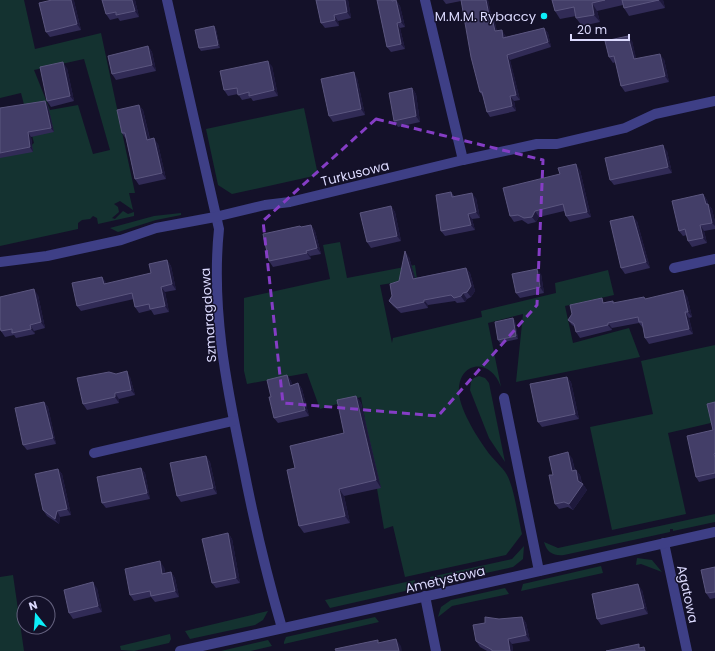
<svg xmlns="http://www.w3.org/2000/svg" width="715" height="651" font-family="Poppins,sans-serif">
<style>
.green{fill:#143230;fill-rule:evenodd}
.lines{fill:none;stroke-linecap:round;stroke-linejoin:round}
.minor{stroke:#3e3f86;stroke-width:10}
.wall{fill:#312b56}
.shaded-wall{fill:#1e193c}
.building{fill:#433e68;stroke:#5b567f}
.marked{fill:none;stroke:#853dc5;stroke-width:3;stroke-dasharray:8 5;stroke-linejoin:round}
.poi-dot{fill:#0ceef8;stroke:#141129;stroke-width:1.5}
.labels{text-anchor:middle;stroke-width:3;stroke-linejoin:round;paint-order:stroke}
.poi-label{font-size:13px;fill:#dcdafe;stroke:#141129;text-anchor:end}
.street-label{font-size:13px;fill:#dcdafe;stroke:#141129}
</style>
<rect width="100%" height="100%" fill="#141129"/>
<g class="green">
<path d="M0,0H24L35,49L101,33L135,193H129L133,210L120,201L114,204L118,207L119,212L112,218L115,219L123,211L128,214L134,212V216L98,224L97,218L93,216L90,219L82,220L78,223V229L0,246V138L29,147L34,143L21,93L0,98ZM84,59L110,150L93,154L78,105L50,110L34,70Z"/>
<polygon points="304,108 318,175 232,194 218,185 206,129"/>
<polygon points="181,213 181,215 156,220 118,232 110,228 154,216"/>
<path d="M340,242L347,278L415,265L417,279L380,285L392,343L393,338L482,317L481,311L556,293L555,283L608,270L614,295L565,306L573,343L629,328L640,357L516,382L523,314L488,323L501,387C490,356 457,362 459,393C460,411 480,442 491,456C496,462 505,470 508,477C515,492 518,518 522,534L506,555L405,577L393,526L384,529L361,397L320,409L307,373L247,384L244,371V298L330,279L323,245Z"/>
<polygon points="715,345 715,422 668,433 686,514 612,530 590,427 653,414 641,361"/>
<polygon points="479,376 485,378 489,383 505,462 489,438 470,390 471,381 474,378"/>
<path d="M715,514V522L673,531V529H670V532L564,555C554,556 547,553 544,542L558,548Z"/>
<polygon points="524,546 523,559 513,567 435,584 431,581 430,577 512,559"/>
<polygon points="637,558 652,560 662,572 641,564 636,565"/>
<polygon points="601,566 603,573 521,591 523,584"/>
<polygon points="13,575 24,651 0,651 0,577"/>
<polygon points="415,580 414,589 330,608 325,600"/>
<polygon points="505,588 509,594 452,606 438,617 441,607 451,600"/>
<polygon points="268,611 263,620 255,625 190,639 185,631"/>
<polygon points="375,617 379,622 284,644 284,642 286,637"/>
<polygon points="170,634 171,639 169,643 134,651 121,650 120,646"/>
<polygon points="268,640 272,646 251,651 221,651"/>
</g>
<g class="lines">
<g class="minor">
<path d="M167,0L219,229C211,307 226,384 242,460C253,517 266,573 282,628"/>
<polyline points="425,0 463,160"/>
<polyline points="0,262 47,256 121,240 156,228 215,217 265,205 290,202 463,160 537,144 557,144 625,128 655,114 715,101"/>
<polyline points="674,268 715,259"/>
<polyline points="504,398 539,571"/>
<polyline points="94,453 233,421"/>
<polyline points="664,543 687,651"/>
<polyline points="425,596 436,651"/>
<polyline points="180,651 715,532"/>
</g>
</g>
<g class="wall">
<polygon points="52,0 73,0 74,1 81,30 50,37 46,32"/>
<polygon points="135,0 139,17 120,21 118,18 110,20 106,14"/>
<polygon points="316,0 348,0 351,18 338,21 339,26 325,28 321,23"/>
<polygon points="377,0 395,0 395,1 396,0 400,6 405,27 400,28 405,49 391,52 387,47"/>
<polygon points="443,0 488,0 491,15 494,19 497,31 505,35 506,37 544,28 548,33 551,47 510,60 520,100 514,101 516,111 490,117 487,112 483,97 480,92 461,1 446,4"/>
<polygon points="552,0 663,0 665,8 629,16 624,8 623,5 597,11 600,22 582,26 576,18 576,16 560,19 555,11"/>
<polygon points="214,26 216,29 220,48 201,51 199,48"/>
<polygon points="632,41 636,59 664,59 669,82 625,92 621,86 616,62 613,63 609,57"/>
<polygon points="148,46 152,52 156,71 116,80 112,74"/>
<polygon points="272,66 278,96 253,101 251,98 242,100 238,94 228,96 224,90"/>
<polygon points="67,68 74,101 51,107 47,101"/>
<polygon points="357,78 365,115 333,122 329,116"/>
<polygon points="412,88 416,94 420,122 398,127 394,121"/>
<polygon points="45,101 48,106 54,132 31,137 33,152 0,158 0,108"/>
<polygon points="139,105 143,110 150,139 158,144 166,179 139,185 135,179 126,139 122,133"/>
<polygon points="667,151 672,173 614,185 610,180"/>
<polygon points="580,170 591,217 570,222 566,216 564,211 539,217 536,222 528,224 522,220 514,222 510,216"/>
<polygon points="451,192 454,196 476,198 480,218 472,219 475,230 445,236 441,231"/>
<polygon points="703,194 707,200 708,204 712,209 715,222 715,229 704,231 707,243 692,247 688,241 687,235 683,236 679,231"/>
<polygon points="391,206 395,212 401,241 371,248 367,242"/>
<polygon points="637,221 650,268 625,274 621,268"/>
<polygon points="311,225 315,231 321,254 310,256 311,259 273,267 269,261 301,227"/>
<polygon points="409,257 415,278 466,268 470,273 475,291 471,297 467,299 465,302 457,303 455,301 428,305 428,308 401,313 393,306 389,301 392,296 399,281"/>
<polygon points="167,260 171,266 176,290 165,292 169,312 154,315 151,310 139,313 135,307 134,299 81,311 77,306 102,277 106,284 151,273"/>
<polygon points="541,274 544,293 520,298 516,293"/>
<polygon points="38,295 45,328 34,331 35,334 16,338 14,335 5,337 1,331"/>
<polygon points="687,296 692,317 689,318 693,334 649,344 645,338 643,328 639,323 612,328 612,330 580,338 576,332 575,327 572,325 568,320 605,302 613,301 614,303 646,299"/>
<polygon points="513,318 515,321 518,339 500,343 498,340"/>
<polygon points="116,374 130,377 135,395 119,399 119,403 87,410 83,404"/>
<polygon points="287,375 291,381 292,385 298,383 302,389 309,416 278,423 274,418 271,397"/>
<polygon points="567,377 571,382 579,419 542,427 538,422"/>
<polygon points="356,396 361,403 381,488 344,496 350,523 304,533 299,526 295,468 344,433"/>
<polygon points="44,402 48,407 56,444 27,450 23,445"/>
<polygon points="715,402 715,478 699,482 696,477 713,430"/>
<polygon points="206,456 210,462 217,494 181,502 177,496"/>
<polygon points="572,458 575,470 576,470 580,475 582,483 587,490 573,510 568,507 559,509 555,504 553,475"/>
<polygon points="141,468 145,473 150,499 106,508 102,503"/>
<polygon points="58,469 62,474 71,515 60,517 59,524 47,516 43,510"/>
<polygon points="228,533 232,539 240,583 216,588 212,583"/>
<polygon points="164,567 165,573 171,572 175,578 179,597 155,602 151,597 134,601 130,595"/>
<polygon points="715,567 715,598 710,599 706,593"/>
<polygon points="97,588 102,612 73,619 69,613"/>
<polygon points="642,590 648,614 601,625 597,619"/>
<polygon points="522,617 526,623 530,641 512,644 513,651 487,651 480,647 476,641 499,619"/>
</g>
<g class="shaded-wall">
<polygon points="71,0 73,0 74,1 81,30 77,24"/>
<polygon points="132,0 135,0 139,17 135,11"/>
<polygon points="345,0 348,0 351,18 347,12"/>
<polygon points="396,0 400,6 405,27 401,22"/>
<polygon points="486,0 488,0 491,15 494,19 498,36 495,31 489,15"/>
<polygon points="659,0 663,0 665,8"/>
<polygon points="592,3 597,11 600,22 594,15"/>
<polygon points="334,15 338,21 339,26 335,20"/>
<polygon points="397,23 400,28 405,49 401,44"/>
<polygon points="214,26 216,29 220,48 218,45"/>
<polygon points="544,28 548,33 551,47 548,42"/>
<polygon points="502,30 505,35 507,43 503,38"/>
<polygon points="628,36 632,41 638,65 634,59"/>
<polygon points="148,46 152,52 156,71 152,65"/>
<polygon points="660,54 664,59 669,82 665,76"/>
<polygon points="507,55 510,60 520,100 516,95"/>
<polygon points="268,61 272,66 278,96 274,90"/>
<polygon points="63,62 67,68 74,101 70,96"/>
<polygon points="354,72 357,78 365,115 361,109"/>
<polygon points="412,88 416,94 420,122 416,116"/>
<polygon points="510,96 514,101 516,111 512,106"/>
<polygon points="45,101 48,106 54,132 51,128"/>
<polygon points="139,105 143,110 151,145 147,140"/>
<polygon points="28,132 31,137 33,152 30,147"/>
<polygon points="154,138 158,144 166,179 162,173"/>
<polygon points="663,145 667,151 672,173 668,167"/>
<polygon points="576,164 580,170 591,217 587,212"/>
<polygon points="472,193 476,198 480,218 476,212"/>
<polygon points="703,194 707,200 710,210 706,204"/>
<polygon points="708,204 712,209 715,222 715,226 712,223"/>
<polygon points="391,206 395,212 401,241 397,236"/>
<polygon points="535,211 539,217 536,222 532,217"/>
<polygon points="468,214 472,219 475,230 471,225"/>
<polygon points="633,216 637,221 650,268 646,262"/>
<polygon points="311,225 315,231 321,254 317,248"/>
<polygon points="700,225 704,231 707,243 703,238"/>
<polygon points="306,251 310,256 311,259 307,253"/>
<polygon points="405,251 409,257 417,284 413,279"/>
<polygon points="167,260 171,266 176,290 172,284"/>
<polygon points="466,268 470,273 475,291 471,297 467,292"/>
<polygon points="537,269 541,274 544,293 540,287"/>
<polygon points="102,277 106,282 108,290 104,284"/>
<polygon points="161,287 165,292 169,312 165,306"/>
<polygon points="34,289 38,295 45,328 41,322"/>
<polygon points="683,290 687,296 692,317 688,312"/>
<polygon points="463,293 467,299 465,302 461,296"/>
<polygon points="424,300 428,305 428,308 424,302"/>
<polygon points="685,312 689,318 693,334 689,329"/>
<polygon points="513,318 515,321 518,339 516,336"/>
<polygon points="608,323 612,328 612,330 608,325"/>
<polygon points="30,325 34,331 35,334 31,329"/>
<polygon points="127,371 130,377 135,395 131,390"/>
<polygon points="287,375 291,381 294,391 290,386"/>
<polygon points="567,377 571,382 579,419 575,414"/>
<polygon points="298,383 302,389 309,416 305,410"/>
<polygon points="115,393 119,399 119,403 115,397"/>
<polygon points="356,396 361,403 381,488 376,480"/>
<polygon points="44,402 48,407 56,444 53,438"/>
<polygon points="568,452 572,458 576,476 572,471"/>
<polygon points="206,456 210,462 217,494 213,488"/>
<polygon points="141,468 145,473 150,499 147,493"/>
<polygon points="58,469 62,474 71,515 67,509"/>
<polygon points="576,470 580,475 582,485 583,484 587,490 573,510 569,504 578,481"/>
<polygon points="339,489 344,496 350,523 345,516"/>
<polygon points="57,511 60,517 59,524 55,519"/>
<polygon points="228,533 232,539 240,583 236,578"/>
<polygon points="160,561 164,567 166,579 162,574"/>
<polygon points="171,572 175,578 179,597 175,591"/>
<polygon points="93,582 97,588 102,612 98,606"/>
<polygon points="638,584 642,590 648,614 644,608"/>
<polygon points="522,617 526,623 530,641 526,635"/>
<polygon points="396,639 401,646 402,651 399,651"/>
<polygon points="508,639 512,644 513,651 510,651"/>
</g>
<g class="building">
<polygon points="52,0 71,0 77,24 46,32 39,3"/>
<polygon points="102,0 132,0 135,11 116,15 116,12 106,14"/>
<polygon points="316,0 345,0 347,12 334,15 335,20 321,23"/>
<polygon points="377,0 392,0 392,1 396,0 401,22 397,23 401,44 387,47"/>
<polygon points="461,0 486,0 489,15 491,14 495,31 502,30 503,38 544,28 548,42 507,55 516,95 510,96 512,106 487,112 482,92 480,92 471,57"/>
<polygon points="552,0 605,0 592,3 594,15 576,18 574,7 555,11"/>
<polygon points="622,0 659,0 624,8"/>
<polygon points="214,26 218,45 199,48 195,30"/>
<polygon points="628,36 634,59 660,54 665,76 621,86 614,56 609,57 605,41"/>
<polygon points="148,46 152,65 112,74 108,56"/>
<polygon points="268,61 274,90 249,96 249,92 238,95 237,88 224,90 220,71"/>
<polygon points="63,62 70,96 47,101 40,67"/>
<polygon points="354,72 361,109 329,116 321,79"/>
<polygon points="412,88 416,116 394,121 389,93"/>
<polygon points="45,101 51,128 28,132 30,147 0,153 0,108"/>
<polygon points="139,105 147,140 154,138 162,173 135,179 125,133 122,133 117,110"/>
<polygon points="663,145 668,167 610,180 605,158"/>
<polygon points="576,164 587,212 566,216 563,204 535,211 532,217 524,218 518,215 510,216 503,188 560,174 558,168"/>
<polygon points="451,192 452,197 472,193 476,212 468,214 471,225 441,231 436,195"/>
<polygon points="703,194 706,204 708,204 712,223 700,225 703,238 688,241 685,229 679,231 672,201"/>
<polygon points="391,206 397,236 367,242 360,213"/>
<polygon points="633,216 646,262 621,268 610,221"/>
<polygon points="311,225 317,248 306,251 307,253 269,261 263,234 300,226 301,227"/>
<polygon points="405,251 413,279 466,268 471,286 467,292 463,293 461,296 454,298 451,295 424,300 424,302 397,308 389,301 392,296 390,284 399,281"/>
<polygon points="167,260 172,284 161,287 165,306 150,309 149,304 135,307 132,293 77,306 72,283 102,277 104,284 151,273 149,264"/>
<polygon points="537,269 540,287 516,293 512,274"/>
<polygon points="34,289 41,322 30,325 31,329 12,333 12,329 1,331 0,327 0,297"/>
<polygon points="683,290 688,312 685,312 689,329 645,338 642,322 639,322 638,317 608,323 608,325 576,332 574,324 568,320 572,314 570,305 602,298 603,303 613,301 613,303 644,297 645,299"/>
<polygon points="513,318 516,336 498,340 495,322"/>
<polygon points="127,371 131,390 115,393 115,397 83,404 77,378 109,372 116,374"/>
<polygon points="287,375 290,386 298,383 305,410 274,418 269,397 271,397 267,380"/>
<polygon points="567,377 575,414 538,422 530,384"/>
<polygon points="356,396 376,480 339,489 345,516 299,526 287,470 295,468 290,446 344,433 337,400"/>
<polygon points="44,402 53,438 23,445 15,408"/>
<polygon points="715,402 715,453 714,454 715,458 715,473 696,477 687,436 713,430 707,404"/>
<polygon points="568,452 572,471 576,470 578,481 583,484 569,504 564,502 555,504 549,475 553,475 549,457"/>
<polygon points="206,456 213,488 177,496 170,463"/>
<polygon points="141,468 147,493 102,503 97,477"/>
<polygon points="58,469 67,509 57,511 55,519 43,510 35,474"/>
<polygon points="228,533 236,578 212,583 202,539"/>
<polygon points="160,561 162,574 171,572 175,591 151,596 150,591 130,595 125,569"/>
<polygon points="715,567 715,592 706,593 701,570"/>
<polygon points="93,582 98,606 69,613 64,590"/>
<polygon points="638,584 644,608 597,619 592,594"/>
<polygon points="485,617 499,619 522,617 526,635 508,639 510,651 492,651 492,650 476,641 473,625 485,623"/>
<polygon points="396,639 399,651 336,651 335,649 378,640 378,643"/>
<polygon points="639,644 639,648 644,647 645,651 606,651"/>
</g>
<path class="marked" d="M376,119L543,160L537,305L438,416L283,403L263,221Z"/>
<circle class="poi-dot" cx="544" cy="16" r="4"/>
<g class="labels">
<g class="poi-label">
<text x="536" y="21">M.M.M. Rybaccy</text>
</g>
<g class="street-label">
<text transform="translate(355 173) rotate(-14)" y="5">Turkusowa</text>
<text transform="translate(208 315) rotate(-94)" y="5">Szmaragdowa</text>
<text transform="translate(445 579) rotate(-13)" y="5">Ametystowa</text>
<text transform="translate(688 594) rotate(78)" y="5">Agatowa</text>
</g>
</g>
<g transform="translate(36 615) rotate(343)"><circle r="19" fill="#141129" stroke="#64617e"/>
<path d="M0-3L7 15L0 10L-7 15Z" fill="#0ceef8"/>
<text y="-6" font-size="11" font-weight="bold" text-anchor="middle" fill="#dcdafe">N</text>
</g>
<path d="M571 34v6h58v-6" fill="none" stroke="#dcdafe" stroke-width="2"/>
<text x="577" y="34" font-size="12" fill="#dcdafe" stroke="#141129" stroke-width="3" paint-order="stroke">20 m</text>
</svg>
